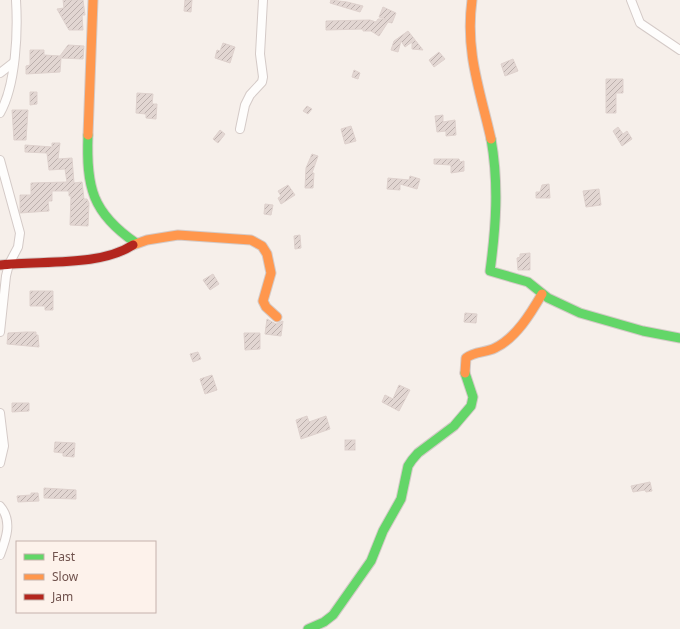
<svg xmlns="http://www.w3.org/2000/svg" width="680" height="629" font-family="'Noto Sans',sans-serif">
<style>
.building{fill:url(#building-hatch);stroke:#ded1cd}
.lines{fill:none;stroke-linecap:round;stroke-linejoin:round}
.street-casing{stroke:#d4cac7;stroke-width:10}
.fast-casing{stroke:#d4cac7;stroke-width:11}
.slow-casing{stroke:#d4cac7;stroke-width:11}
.jam-casing{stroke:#d4cac7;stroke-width:11}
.street{stroke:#fefdfc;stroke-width:8}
.fast{stroke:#63d668;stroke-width:9}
.slow{stroke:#ff974d;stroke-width:9}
.jam{stroke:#b3261e;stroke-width:9}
</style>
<defs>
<pattern id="building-hatch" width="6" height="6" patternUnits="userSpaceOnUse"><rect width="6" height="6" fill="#e2d6d2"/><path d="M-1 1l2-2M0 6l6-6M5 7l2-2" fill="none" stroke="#bcb0ad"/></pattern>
</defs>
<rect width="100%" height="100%" fill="#f6efea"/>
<g class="building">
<polygon points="63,0 83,0 85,15 82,15 83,30 69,30 57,9 64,8"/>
<polygon points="185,0 192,0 191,12 184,11"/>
<polygon points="331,0 347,2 363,6 360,12 330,3"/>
<polygon points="383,7 396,13 392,23 388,22 379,36 371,31 363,31 363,29 326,30 326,21 370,20 376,22 378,19 386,19 379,17"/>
<polygon points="408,31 423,50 412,49 412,42 405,47 401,41 398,52 391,50 394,41"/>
<polygon points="223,43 235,47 230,63 215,58 217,50 220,51"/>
<polygon points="68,45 84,46 83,59 61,58 60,72 26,74 26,66 30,65 30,50 44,50 44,55 60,56"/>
<polygon points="439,52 445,59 434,67 429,60"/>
<polygon points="513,59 518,71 505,76 501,64"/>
<polygon points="354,70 360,73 358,79 352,77"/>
<polygon points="606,79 623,79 623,93 616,93 616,113 606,113"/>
<polygon points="30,92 37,92 37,104 30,105"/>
<polygon points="137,93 153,94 152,104 157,104 156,119 146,118 146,114 136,113"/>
<polygon points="307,106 312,109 308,114 303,111"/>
<polygon points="12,110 28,110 26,140 14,140"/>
<polygon points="443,115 443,122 455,120 456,135 446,136 446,131 437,132 435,116"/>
<polygon points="351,126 356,141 345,144 341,129"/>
<polygon points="618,127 623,134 627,131 632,139 622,146 613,131"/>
<polygon points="220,130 225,134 218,143 213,139"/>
<polygon points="52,143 60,143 58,159 72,158 74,183 82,182 84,199 87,199 89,203 88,226 70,225 71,196 69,196 69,191 52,191 52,201 48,201 49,211 20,213 20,195 31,195 31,183 67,182 65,169 49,170 47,153 25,152 25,145 52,147"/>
<polygon points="312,154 318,156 312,173 314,173 313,188 305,188 306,168"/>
<polygon points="434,159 459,159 460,162 464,161 464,171 451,173 451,165 434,164"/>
<polygon points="410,176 420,179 417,189 400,184 400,190 387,189 388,178 409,180"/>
<polygon points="549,184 550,198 536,198 536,192 540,192 542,185"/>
<polygon points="288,185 295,195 281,204 278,198 281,196 278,191"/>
<polygon points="599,189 601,205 586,207 583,191"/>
<polygon points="265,204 273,205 271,215 264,214"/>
<polygon points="300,235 301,248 295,249 294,236"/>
<polygon points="530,253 530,270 518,270 517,258 520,257 520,254"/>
<polygon points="213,274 219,284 210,290 203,280"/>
<polygon points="30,291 53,291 53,310 45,310 45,306 30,306"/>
<polygon points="465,313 477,314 476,323 464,322"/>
<polygon points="267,319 276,324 283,321 281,336 265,334"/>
<polygon points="26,332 36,332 36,335 38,335 39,347 7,344 8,333"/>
<polygon points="244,333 260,333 260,349 245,350"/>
<polygon points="198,352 201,359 193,362 190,354"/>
<polygon points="212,375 217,390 205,394 200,379"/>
<polygon points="399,385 410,390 399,411 382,402 385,395 393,399"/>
<polygon points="12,403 29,403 29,411 12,412"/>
<polygon points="307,416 309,422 326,416 330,429 301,439 296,420"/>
<rect x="345" y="440" width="10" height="10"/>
<polygon points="55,442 75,443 74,457 63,456 63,453 54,452"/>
<polygon points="650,482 652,491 646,492 645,490 633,492 631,486"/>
<polygon points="44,488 76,490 76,499 44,498"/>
<polygon points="31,493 38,493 39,501 18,502 17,496 31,495"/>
</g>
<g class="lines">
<defs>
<g id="street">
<polyline points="631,0 640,23 680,50"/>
<polyline points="0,73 13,63"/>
<path d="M0,113C16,85 18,32 16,0"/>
<polyline points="240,129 245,105 250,95 262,82 263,77 260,54 263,0"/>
<polyline points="0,160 20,233 18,247 9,264 6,276 0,332"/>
<polyline points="0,413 4,446 0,463"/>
<path d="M0,506C13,521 6,539 0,555"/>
</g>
<g id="fast">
<path d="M88,135C86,187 92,213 136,243"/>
<path d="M491,139C499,184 496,227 490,271L528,282L548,298L580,313L643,331L680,338"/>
<polyline points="308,629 324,622 333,615 371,561 383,531 401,499 408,466 412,460 418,453 454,426 471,406 473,397 465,373"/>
</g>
<g id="slow">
<path d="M472,0C465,52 480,90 491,139"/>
<polyline points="88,135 93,0"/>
<polyline points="133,245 147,240 178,235 251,240 262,246 267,254 271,273 263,301 266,307 277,317"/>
<path d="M465,373L466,358C475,351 485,353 495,348C516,338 531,313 542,294"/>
</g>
<path id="jam" d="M0,265C41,260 99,267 133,245"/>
</defs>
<use href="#street" class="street-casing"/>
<use href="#fast" class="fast-casing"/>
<use href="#slow" class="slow-casing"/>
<use href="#jam" class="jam-casing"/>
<use href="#street" class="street"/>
<use href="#fast" class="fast"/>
<use href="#slow" class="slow"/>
<use href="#jam" class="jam"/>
</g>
<rect x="16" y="541" width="140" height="72" fill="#fdf2eb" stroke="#c5b2ac"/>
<rect x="24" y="554" width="20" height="6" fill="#63d668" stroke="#c5b2ac"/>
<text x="52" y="561" font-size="12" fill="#70524d">Fast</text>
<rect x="24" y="574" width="20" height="6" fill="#ff974d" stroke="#c5b2ac"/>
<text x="52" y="581" font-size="12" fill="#70524d">Slow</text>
<rect x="24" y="594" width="20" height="6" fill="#b3261e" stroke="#c5b2ac"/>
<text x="52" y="601" font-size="12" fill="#70524d">Jam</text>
</svg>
